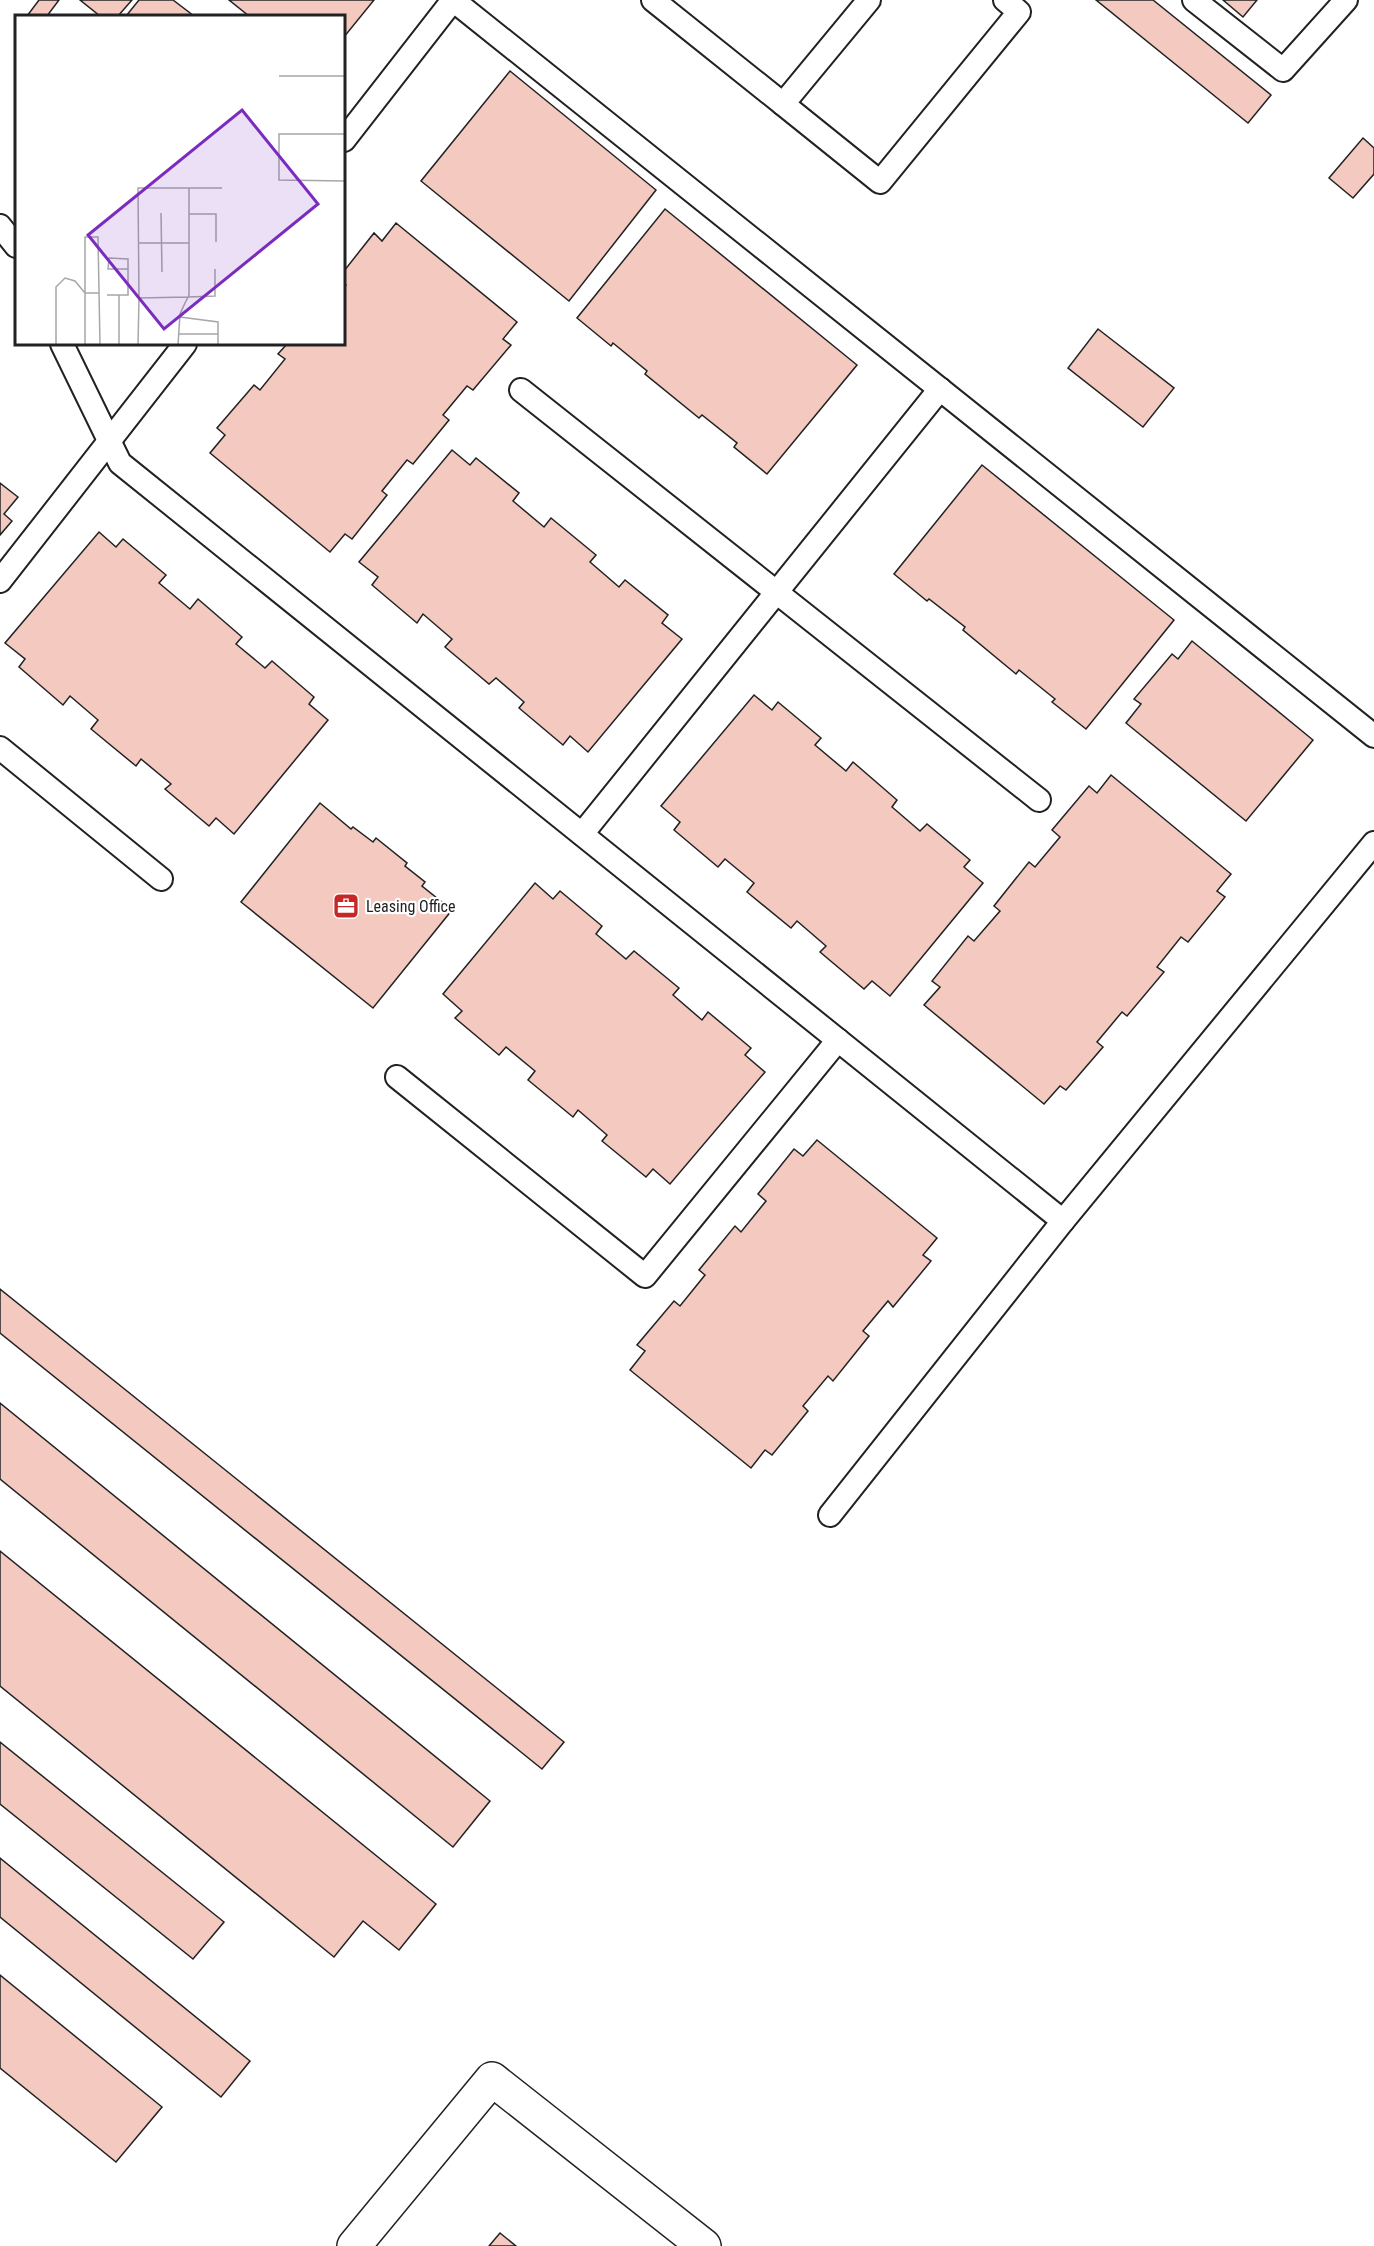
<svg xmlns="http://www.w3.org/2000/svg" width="1374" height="2246" font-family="'Roboto Condensed',sans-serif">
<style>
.building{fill:#f3c9c0;stroke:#222;stroke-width:1.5}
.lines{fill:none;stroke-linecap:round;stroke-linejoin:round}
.service-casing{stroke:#222;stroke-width:26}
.minor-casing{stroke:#222;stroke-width:36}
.service{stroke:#fff;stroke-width:22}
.minor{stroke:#fff;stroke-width:33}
.labels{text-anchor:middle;stroke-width:4.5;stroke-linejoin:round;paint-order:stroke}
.poi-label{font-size:16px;fill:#222;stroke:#fff;text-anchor:start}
.inset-road{fill:none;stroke:#a7a7a7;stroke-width:1.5}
.view{fill:#7b2cbf;fill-opacity:0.15;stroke:#7b2cbf;stroke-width:3}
.inset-edge{fill:none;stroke:#222;stroke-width:3}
</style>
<rect width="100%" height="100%" fill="#fff"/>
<g class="building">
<polygon points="39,0 59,0 47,16 27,16"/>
<polygon points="80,0 132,0 118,16 100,16"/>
<polygon points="139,0 173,0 194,16 126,16"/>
<polygon points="229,0 374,0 344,37 344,16 249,16"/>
<polygon points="1096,0 1153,0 1271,95 1248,123"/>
<polygon points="1223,0 1257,0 1243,17"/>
<polygon points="510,71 656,190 569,301 421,181"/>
<polygon points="1363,138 1374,148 1374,174 1353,198 1329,178"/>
<polygon points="665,209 857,365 767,474 734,447 737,443 702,415 699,418 645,374 647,371 613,343 611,346 577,318"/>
<polygon points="396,223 517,322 503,339 511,345 473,390 467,386 443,415 449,420 413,464 407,460 382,491 387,495 352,539 345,534 330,552 210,453 225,435 217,428 254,385 260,390 285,359 278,354 287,344 344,344 344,288 346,285 344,283 344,271 374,233 382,241"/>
<polygon points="1098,329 1174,388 1143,427 1068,368"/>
<polygon points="452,450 470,465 476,458 519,493 513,501 544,527 551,518 596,555 590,562 619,587 625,580 668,615 662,623 682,639 588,752 570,736 563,745 519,708 524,702 496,678 489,684 445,647 452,639 423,614 417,623 372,585 378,577 359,562"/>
<polygon points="982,465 1174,620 1086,729 1052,702 1055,699 1019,670 1016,674 963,630 965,627 929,599 927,601 894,574"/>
<polygon points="0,483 18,497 4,514 12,521 0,535"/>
<polygon points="99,532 116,547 123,539 166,575 159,583 190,609 198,599 242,637 236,644 265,668 272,661 314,697 309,704 328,720 234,834 216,818 209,826 165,789 171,784 141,759 136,766 91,729 98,720 70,696 63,705 19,667 25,659 5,643"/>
<polygon points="1192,641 1313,740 1246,821 1126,723 1141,704 1134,699 1172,654 1178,659"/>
<polygon points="754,695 772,710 778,702 821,738 815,745 846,771 853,762 897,800 892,807 920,831 927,824 970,860 964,867 983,883 890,996 872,981 864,989 820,952 826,946 797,921 791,928 747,892 754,883 725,859 718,867 674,830 680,822 661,806"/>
<polygon points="1111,775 1231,874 1217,891 1225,897 1188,942 1181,937 1157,967 1164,972 1127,1016 1122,1012 1097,1042 1103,1047 1066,1090 1060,1086 1044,1104 924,1005 940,987 932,981 968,936 974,941 1000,911 994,906 1029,862 1035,867 1060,837 1052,830 1089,786 1097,793"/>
<polygon points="320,803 351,829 353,827 373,842 376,838 407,863 405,866 425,882 422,886 452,910 373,1008 241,902"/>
<polygon points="535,883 553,899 560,891 602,926 596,934 626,959 634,951 679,988 673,995 702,1020 708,1012 751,1048 745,1055 765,1072 670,1184 653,1169 646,1177 602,1141 607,1135 578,1110 573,1117 528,1080 535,1071 506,1047 499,1055 455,1018 462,1011 443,994"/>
<polygon points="817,1140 937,1238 923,1255 931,1261 893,1307 888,1301 863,1331 869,1336 833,1381 828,1376 803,1406 808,1411 772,1455 765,1450 751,1468 630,1370 645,1351 637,1345 674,1301 680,1306 705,1275 699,1270 735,1226 741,1232 766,1201 758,1194 794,1149 803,1156"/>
<polygon points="0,1289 564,1742 542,1769 0,1333"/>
<polygon points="0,1403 490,1801 453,1847 0,1479"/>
<polygon points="0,1551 436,1904 399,1950 363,1921 334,1957 0,1686"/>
<polygon points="0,1742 224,1922 193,1959 0,1804"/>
<polygon points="0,1858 250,2061 221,2097 0,1917"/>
<polygon points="0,1975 162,2107 116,2162 0,2068"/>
<polygon points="500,2233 516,2246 489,2246"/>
</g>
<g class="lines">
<defs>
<g id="service">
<polyline points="453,0 1374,736"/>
<polyline points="653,0 783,104 869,0"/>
<polyline points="1194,0 1283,70 1346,0"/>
<polyline points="783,104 880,182 1019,12 1005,0"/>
<polyline points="344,140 453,0"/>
<polyline points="0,226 16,246"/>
<polyline points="62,344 120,463 1063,1221 1374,843"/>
<polyline points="521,390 1039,800"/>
<polyline points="0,581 185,344"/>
<polyline points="0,748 161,879"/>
<polyline points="582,834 940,389"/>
<polyline points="397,1077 645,1276 838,1040"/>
<polyline points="830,1515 1063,1221"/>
</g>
<polyline id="minor" points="354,2246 492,2079 704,2246"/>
</defs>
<use href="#service" class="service-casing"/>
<use href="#minor" class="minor-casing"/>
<use href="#service" class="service"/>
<use href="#minor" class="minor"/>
</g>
<defs>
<symbol id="office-square" viewBox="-11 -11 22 22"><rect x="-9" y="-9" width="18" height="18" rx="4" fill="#c62828" stroke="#fff"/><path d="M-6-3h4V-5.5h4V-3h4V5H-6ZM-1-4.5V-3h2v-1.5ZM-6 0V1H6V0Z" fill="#fff"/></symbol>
</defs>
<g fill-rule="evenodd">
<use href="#office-square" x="331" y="891" width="30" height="30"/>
</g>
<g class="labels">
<g class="poi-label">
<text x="366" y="912">Leasing Office</text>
</g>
</g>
<g transform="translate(15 15)">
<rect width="330" height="330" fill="#fff"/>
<path class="inset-road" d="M264,61H330M330,119H264V165L330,166M174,173H207M146,198L147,257M174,199H201V227M124,228H174M84,278H70V222H83L85,330M92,280H104V330M104,280H113V254H93L94,243L113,244V254M165,302L203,307V330M163,319H203M41,330V272L50,263L60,266L70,278V330M123,330L124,283M163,330L165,299L170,288L174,280V173H123L124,283L173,282L200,281V254"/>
<path class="view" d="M227,95L303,189L149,314L73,220Z"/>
<rect width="330" height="330" class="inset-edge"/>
</g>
</svg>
